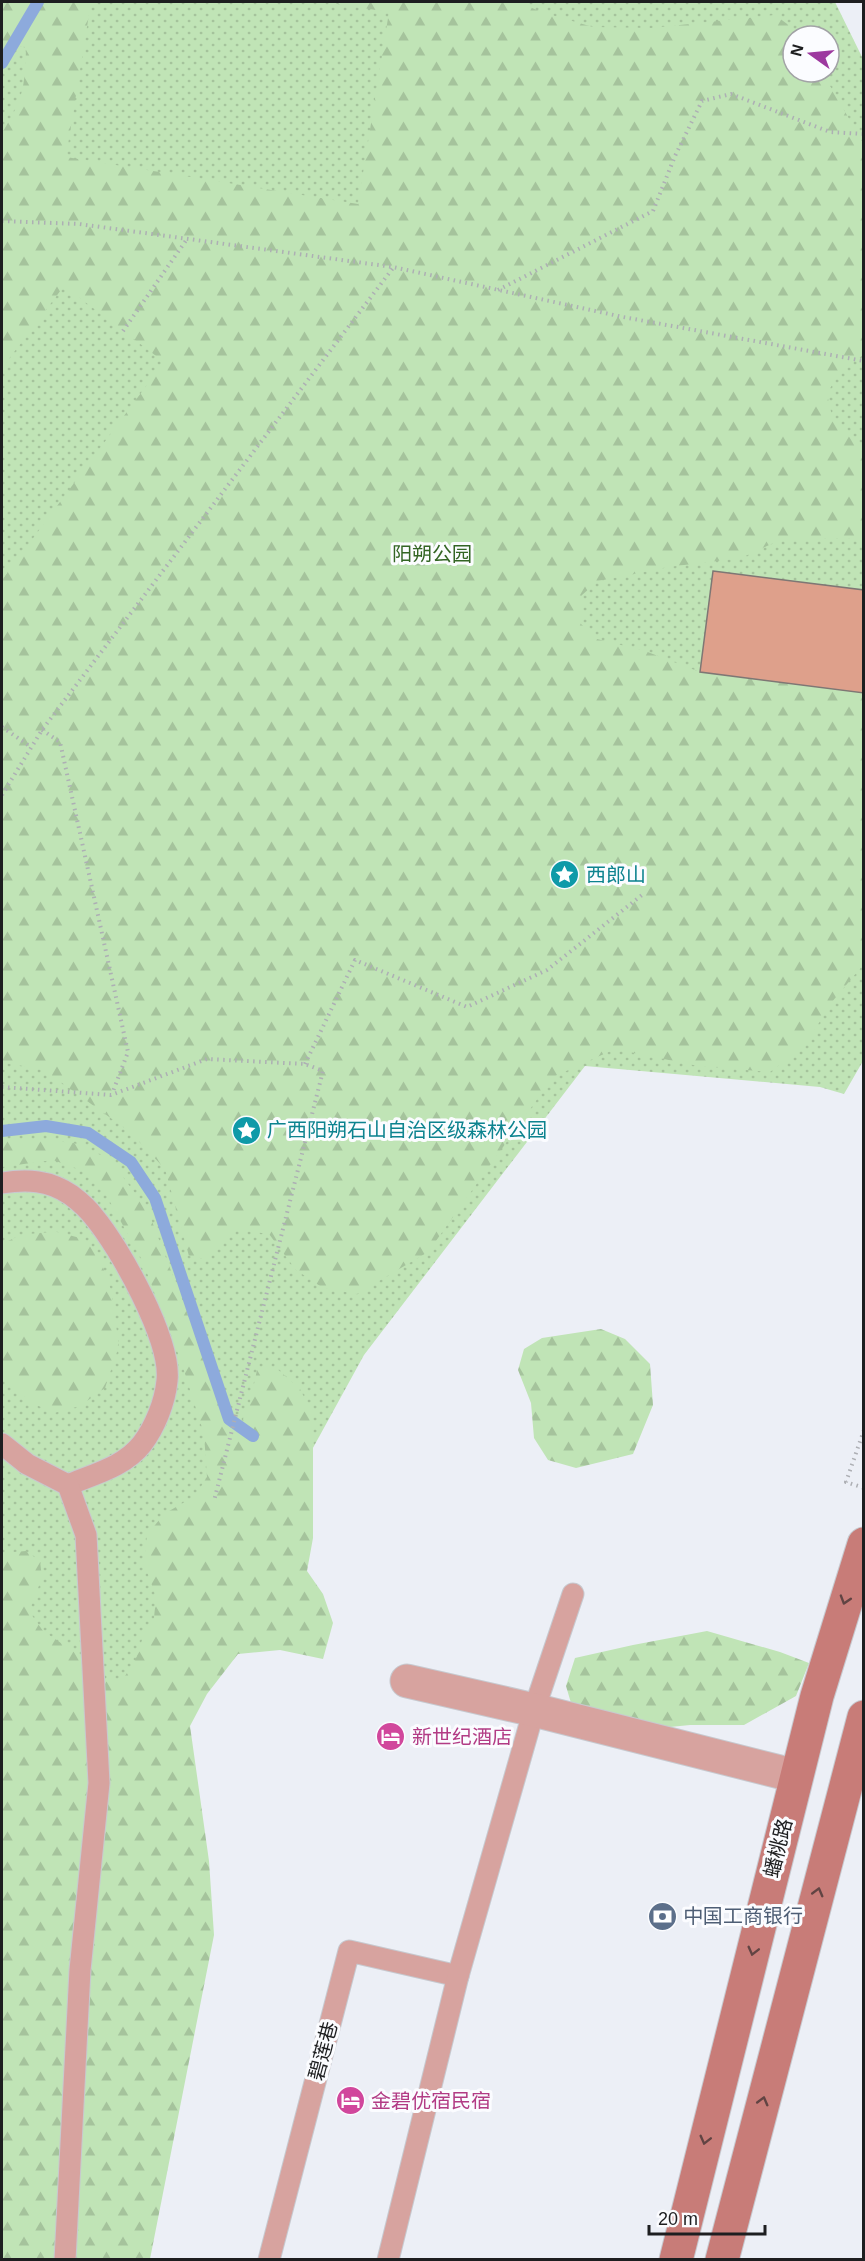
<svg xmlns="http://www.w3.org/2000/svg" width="865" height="2261" font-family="Arial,'Noto Sans SC',sans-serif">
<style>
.grass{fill:url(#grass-dots);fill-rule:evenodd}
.forest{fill:url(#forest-firs)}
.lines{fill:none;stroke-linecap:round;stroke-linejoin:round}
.stream{stroke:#8daadc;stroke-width:12}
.building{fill:#dea08b;stroke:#7e7774;stroke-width:1.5}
.service-casing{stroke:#c7c9cf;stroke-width:23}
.minor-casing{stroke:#c7c9cf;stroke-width:35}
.secondary-casing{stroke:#c7c9cf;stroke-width:35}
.path{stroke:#adafb4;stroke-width:4;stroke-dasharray:1.5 4.5;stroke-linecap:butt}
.service{stroke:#d7a39f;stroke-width:21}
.minor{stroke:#d7a39f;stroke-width:33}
.secondary{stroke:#c87c78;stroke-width:33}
.oneway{stroke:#614443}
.labels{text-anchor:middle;stroke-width:6;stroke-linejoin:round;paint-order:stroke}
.park-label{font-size:20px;fill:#336524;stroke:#fbfcff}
.culture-label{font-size:20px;fill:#0d838f;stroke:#fbfcff;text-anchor:start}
.hotel-label{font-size:20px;fill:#b23c85;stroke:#fbfcff;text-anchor:start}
.street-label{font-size:20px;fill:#1d1e20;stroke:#fbfcff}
.service-label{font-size:20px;fill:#4e5e75;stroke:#fbfcff;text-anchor:start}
</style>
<defs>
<pattern id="grass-dots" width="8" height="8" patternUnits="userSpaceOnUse" patternTransform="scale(1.5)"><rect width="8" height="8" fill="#c0e4b6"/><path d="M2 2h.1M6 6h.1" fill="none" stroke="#a5c39c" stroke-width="1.8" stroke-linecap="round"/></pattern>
<pattern id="forest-firs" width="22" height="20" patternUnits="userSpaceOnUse" patternTransform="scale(1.5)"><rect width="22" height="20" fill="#c0e4b6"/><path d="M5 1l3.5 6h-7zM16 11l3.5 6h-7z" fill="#a5c39c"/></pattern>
</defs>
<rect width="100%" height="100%" fill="#eceff6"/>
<path class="grass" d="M2,2H835L864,61L863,1061L844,1094L820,1087L585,1066L364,1355L275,1517L193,1712L2,2260ZM793,36H829V72H793Z"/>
<g class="forest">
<path d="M2,2H91L66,157L358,204L389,12L324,2H519L541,12L593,27L651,28L775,15L798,32L800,36H793V72H822L863,143V355L838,374L827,394L832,416L863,453V539L833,538L778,541L741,558L668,567L598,581L582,595L581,624L597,639L645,651L700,672L863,693V965L831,1003L805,1046L770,1072L698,1066L615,1049L553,1077L428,1252L357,1294L323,1288L296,1270L269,1234L233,1229L206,1259L189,1256L165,1169L130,1132L44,1070L2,1062V580L164,362L64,286L2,368V133C23,99 25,88 26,48L5,41L2,43Z"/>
<polygon points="33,1139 74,1143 114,1161 123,1177 148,1211 193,1328 224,1420 236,1433 249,1407 257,1370 275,1367 300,1389 313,1415 313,1538 307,1571 323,1594 333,1623 323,1659 280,1650 238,1654 207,1694 190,1726 209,1861 214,1935 150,2259 2,2259 2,1553 26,1551 40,1561 42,1578 29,1611 43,1631 73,1651 106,1680 123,1679 135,1661 146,1628 154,1618 156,1597 144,1563 147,1535 164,1514 195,1496 207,1477 204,1434 181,1361 142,1260 104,1191 81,1170 53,1160 2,1167 2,1141"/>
<path d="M57,1232L84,1239L99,1256L111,1290L119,1346L105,1388L80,1406L54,1413L30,1402L2,1374V1245C18,1233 37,1233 57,1232Z"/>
<polygon points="601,1329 625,1339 650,1364 653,1405 633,1454 576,1468 548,1460 534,1438 531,1403 518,1370 524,1349 542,1338"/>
<polygon points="707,1631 780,1652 809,1663 796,1696 744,1725 690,1725 650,1729 571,1703 566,1686 575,1658 633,1645"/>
</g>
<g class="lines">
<g class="stream">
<polyline points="2,63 38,2"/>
<polyline points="2,1131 46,1126 88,1133 131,1162 155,1198 229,1419 253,1436"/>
</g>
</g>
<polygon class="building" points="713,571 864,590 864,693 700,672"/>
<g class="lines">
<defs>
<g id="service">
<path d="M2,1183C27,1179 49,1180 71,1195C79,1201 88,1209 94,1217C120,1248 172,1341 167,1381C165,1402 155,1427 142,1444C124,1467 94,1474 68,1485"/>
<polyline points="2,1444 27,1464 68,1485 86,1535 99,1783 80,1970 65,2260"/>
<polyline points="269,2260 349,1951 458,1976"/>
<polyline points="388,2260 458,1976 534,1710 573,1594"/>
</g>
<polyline id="minor" points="407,1681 534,1710 796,1776"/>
<g id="secondary">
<polyline points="676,2260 817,1696 864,1544"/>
<polyline points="722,2260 864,1717"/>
</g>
</defs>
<use href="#service" class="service-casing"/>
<use href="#minor" class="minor-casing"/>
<use href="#secondary" class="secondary-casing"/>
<g class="path">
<polyline points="2,221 79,224 393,267 623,317 864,361"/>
<polyline points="498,290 653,211 675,156 702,101 731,94 830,132 864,134"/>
<polyline points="123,331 187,239"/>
<polyline points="2,727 31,747"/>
<polyline points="42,730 60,742 128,1052 112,1094"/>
<polyline points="2,795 42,730 393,268"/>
<polyline points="305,1064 355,960 467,1007 547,970 642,895"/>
<polyline points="2,1087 111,1095 207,1059 305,1064 323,1071 214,1501"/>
<polyline points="864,1430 846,1482 864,1488"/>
</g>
<use href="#service" class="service"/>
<use href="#minor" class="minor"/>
<use href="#secondary" class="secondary"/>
</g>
<defs><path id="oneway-chevron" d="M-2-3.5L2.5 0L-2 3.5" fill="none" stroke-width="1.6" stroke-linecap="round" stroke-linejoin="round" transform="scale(1.5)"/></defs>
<g class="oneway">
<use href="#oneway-chevron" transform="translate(845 1600) rotate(107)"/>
<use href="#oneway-chevron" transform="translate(818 1892) rotate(-75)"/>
<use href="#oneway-chevron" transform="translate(753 1951) rotate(104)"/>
<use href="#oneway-chevron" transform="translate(763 2101) rotate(-75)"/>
<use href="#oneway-chevron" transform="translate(705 2140) rotate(104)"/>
</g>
<defs>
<symbol id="sight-disc" viewBox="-11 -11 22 22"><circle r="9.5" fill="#0f9aa8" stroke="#fbfcff"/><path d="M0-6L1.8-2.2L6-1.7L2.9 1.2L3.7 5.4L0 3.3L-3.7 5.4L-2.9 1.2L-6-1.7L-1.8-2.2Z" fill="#fff"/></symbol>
<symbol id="hotel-disc" viewBox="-11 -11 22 22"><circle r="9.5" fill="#d1479c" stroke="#fbfcff"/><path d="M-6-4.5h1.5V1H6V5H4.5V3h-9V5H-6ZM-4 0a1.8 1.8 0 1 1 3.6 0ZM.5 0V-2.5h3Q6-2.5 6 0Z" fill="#fff"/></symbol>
<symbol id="bank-disc" viewBox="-11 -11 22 22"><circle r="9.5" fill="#5c6f8a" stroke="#fbfcff"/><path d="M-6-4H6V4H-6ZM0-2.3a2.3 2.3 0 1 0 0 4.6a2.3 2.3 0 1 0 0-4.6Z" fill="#fff"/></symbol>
</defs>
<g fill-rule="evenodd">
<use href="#sight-disc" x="548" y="858" width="33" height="33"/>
<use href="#sight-disc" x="230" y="1114" width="33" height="33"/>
<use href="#hotel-disc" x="374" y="1720" width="33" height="33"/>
<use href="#bank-disc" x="646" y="1900" width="33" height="33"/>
<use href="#hotel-disc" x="334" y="2084" width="33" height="33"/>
</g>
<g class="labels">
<g class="park-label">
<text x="432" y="561">阳朔公园</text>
</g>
<g class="culture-label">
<text x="586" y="882">西郎山</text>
<text x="267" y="1137">广西阳朔石山自治区级森林公园</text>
</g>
<g class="hotel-label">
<text x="412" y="1744">新世纪酒店</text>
<text x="371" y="2108">金碧优宿民宿</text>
</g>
<g class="street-label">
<text transform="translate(778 1848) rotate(-76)" y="7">蟠桃路</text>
<text transform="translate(323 2051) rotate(-75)" y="7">碧莲巷</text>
</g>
<g class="service-label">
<text x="683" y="1923">中国工商银行</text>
</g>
</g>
<rect width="865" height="2261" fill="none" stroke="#1d1e20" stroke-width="6"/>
<g transform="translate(811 54) rotate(285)"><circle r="28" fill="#fbfcff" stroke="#a2a3a6" stroke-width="1.5"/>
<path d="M0-4.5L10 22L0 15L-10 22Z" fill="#9d399f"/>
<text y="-9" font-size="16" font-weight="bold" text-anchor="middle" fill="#1d1e20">N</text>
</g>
<path d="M649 2225v9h116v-9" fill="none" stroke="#1d1e20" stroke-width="3"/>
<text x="658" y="2225" font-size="18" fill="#1d1e20" stroke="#fbfcff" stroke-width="4.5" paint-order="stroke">20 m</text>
</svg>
